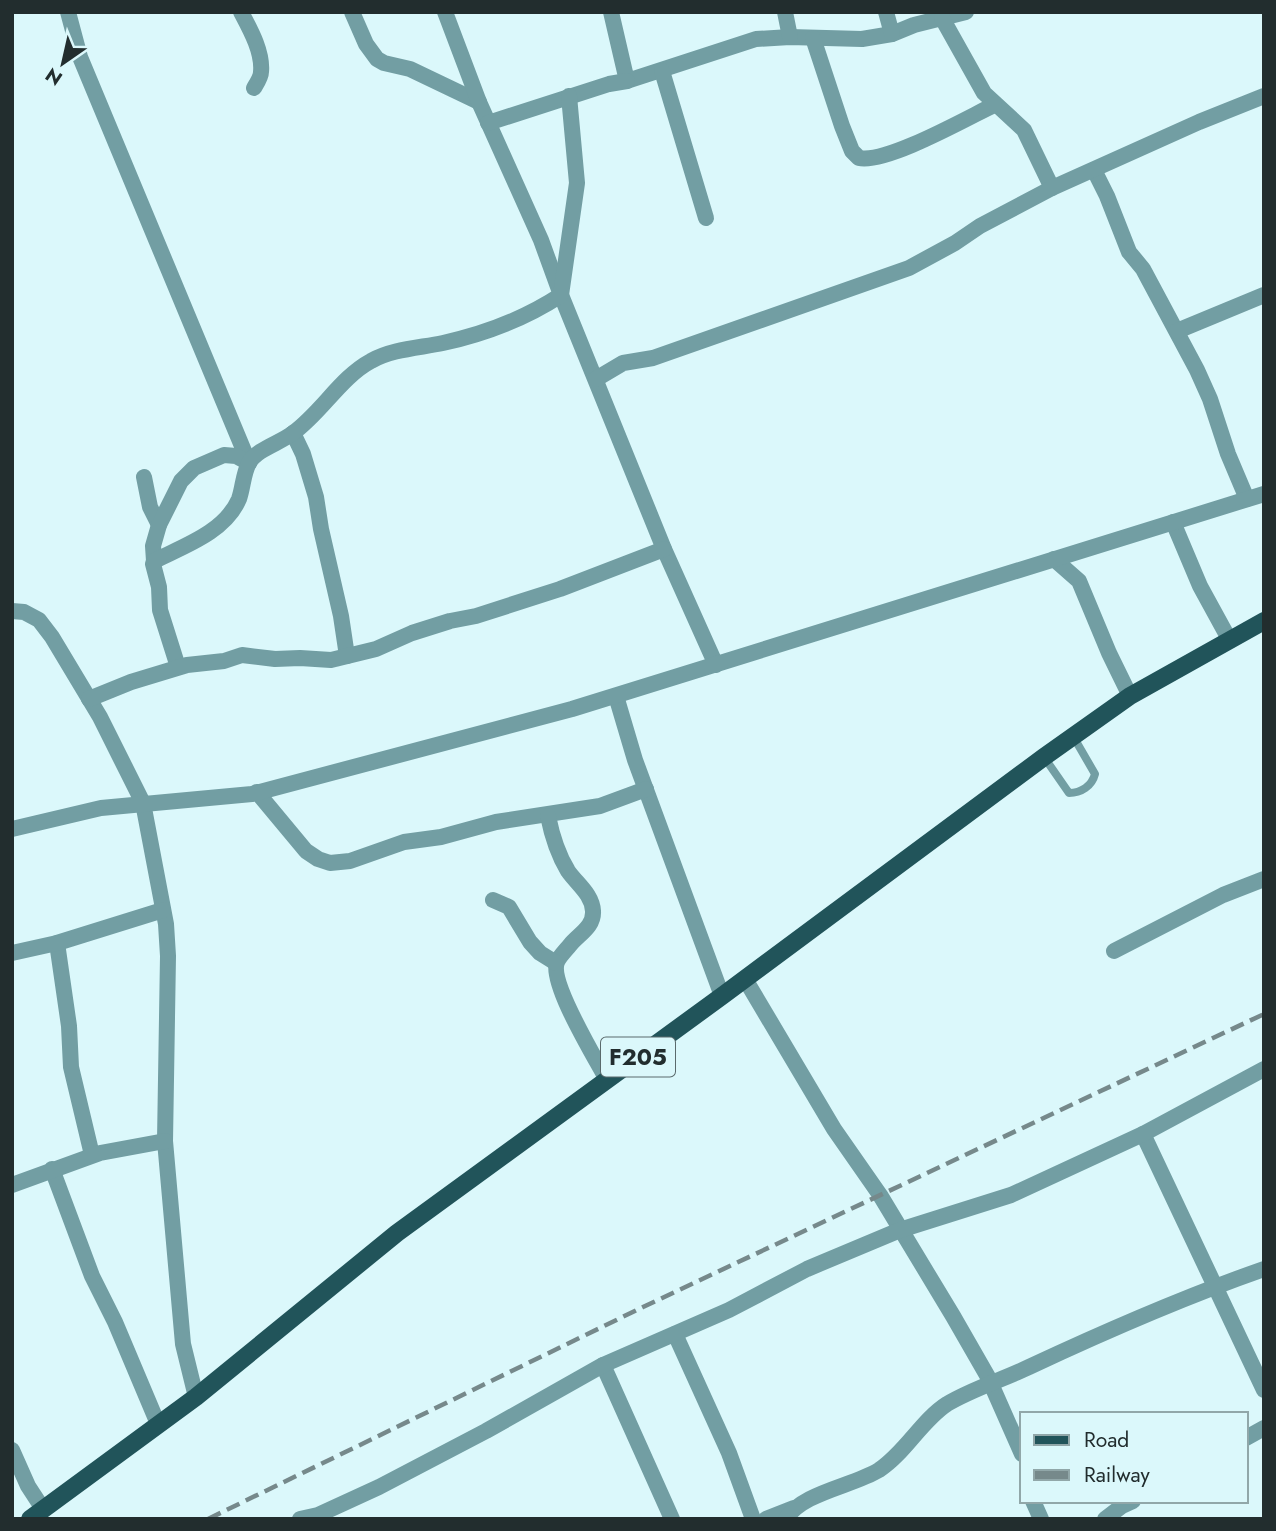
<svg xmlns="http://www.w3.org/2000/svg" width="1276" height="1531" font-family="Jost,sans-serif">
<style>
.lines{fill:none;stroke-linecap:round;stroke-linejoin:round}
.lane{stroke:#729ea3;stroke-width:8}
.street{stroke:#729ea3;stroke-width:16}
.primary{stroke:#21545a;stroke-width:18}
.rail{stroke:#76898b;stroke-width:4.5;stroke-dasharray:14 7;stroke-linecap:butt}
.labels{text-anchor:middle;stroke-width:6;stroke-linejoin:round;paint-order:stroke}
.shield{fill:#dbf8fb;stroke:#5a6a6c;stroke-width:2}
.shield-label{font-size:23px;font-weight:bold;fill:#222d2e}
</style>
<rect width="100%" height="100%" fill="#dbf8fb"/>
<g class="lines">
<path class="lane" d="M1044,757L1069,793C1081,793 1092,786 1095,774L1073,736"/>
<g class="street">
<polyline points="68,12 80,57 249,463"/>
<path d="M241,12C250,29 263,52 261,72C261,77 257,83 254,88"/>
<polyline points="352,12 366,44 377,59 384,63 410,69 479,102"/>
<polyline points="445,12 479,102 541,240 561,295 664,549 716,665"/>
<polyline points="611,12 627,81 756,39 790,37 862,39 892,34 914,25 966,12"/>
<polyline points="785,12 790,37"/>
<polyline points="886,12 892,34"/>
<polyline points="942,18 984,93 1024,130 1052,188"/>
<path d="M813,38L842,126L852,151L859,158C886,164 967,118 994,105"/>
<polyline points="662,71 706,218"/>
<polyline points="488,123 609,84 627,81"/>
<polyline points="1094,170 1107,196 1129,252 1143,269 1197,370 1210,399 1228,454 1247,499"/>
<polyline points="1177,331 1264,295"/>
<polyline points="596,379 623,363 653,358 909,268 955,243 980,226 1052,188 1199,122 1264,96"/>
<polyline points="293,433 303,454 316,497 321,529 341,616 347,656"/>
<polyline points="144,477 150,507 159,525"/>
<polyline points="1173,522 1200,586 1229,639"/>
<polyline points="1054,559 1079,581 1109,653 1130,696"/>
<polyline points="154,561 153,546 159,525 181,481 194,468 224,455 236,456 249,463"/>
<polyline points="12,611 24,612 39,620 52,637 100,717 143,803 166,924 168,956 165,1141 183,1344 196,1397"/>
<path d="M178,667L160,610L159,587L153,564L154,561C184,546 225,532 239,499C243,488 243,474 249,463C257,449 280,443 293,433C321,413 341,377 371,361C392,349 419,348 443,343C484,334 526,318 561,295L577,183L569,96"/>
<polyline points="616,696 635,760 722,996"/>
<polyline points="89,699 131,682 187,665 224,661 242,655 275,659 300,658 331,660 376,649 412,633 450,621 476,616 560,589 664,549"/>
<polyline points="257,792 306,851 318,859 330,863 350,861 404,842 441,837 496,822 600,806 646,789"/>
<path d="M548,816C552,836 557,853 568,871C577,884 592,894 593,911C594,927 579,934 570,945C566,950 559,957 557,962C549,983 596,1059 607,1080"/>
<polyline points="12,829 101,808 252,794 572,709 1264,494"/>
<polyline points="493,900 509,907 530,942 540,953 556,963"/>
<polyline points="57,943 69,1026 71,1067 92,1155"/>
<polyline points="1114,951 1223,895 1264,879"/>
<polyline points="12,953 57,943 163,910"/>
<polyline points="745,979 834,1129 880,1195 953,1316 988,1377 1022,1454"/>
<polyline points="1143,1134 1264,1390"/>
<polyline points="52,1169 92,1276 115,1322 158,1424"/>
<polyline points="12,1185 100,1153 165,1141"/>
<polyline points="675,1334 729,1453 753,1519"/>
<polyline points="603,1365 672,1519"/>
<polyline points="1246,1438 1264,1428"/>
<polyline points="12,1450 28,1486 43,1509"/>
<polyline points="1033,1501 1041,1519"/>
<polyline points="300,1519 318,1515 379,1487 486,1431 603,1365 729,1310 807,1269 900,1230 1011,1195 1143,1134 1264,1069"/>
<polyline points="766,1519 794,1508"/>
<path d="M786,1519C801,1493 853,1486 879,1470C905,1453 922,1420 947,1404C972,1389 1002,1380 1029,1367C1106,1331 1184,1297 1264,1269"/>
<polyline points="1105,1519 1122,1506 1133,1501"/>
</g>
<polyline class="primary" points="30,1519 196,1397 397,1233 722,996 1044,757 1130,696 1264,621"/>
<polyline class="rail" points="208,1519 643,1307 1264,1014"/>
</g>
<g class="labels">
<rect class="shield" x="601" y="1037.5" width="74" height="39" rx="5"/>
<g class="shield-label">
<text x="638" y="1065">F205</text>
</g>
</g>
<rect width="1276" height="1531" fill="none" stroke="#222d2e" stroke-width="28"/>
<rect x="1020" y="1412" width="228" height="91" fill="#dbf8fb" stroke="#91a7a9" stroke-width="2"/>
<rect x="1034" y="1435" width="35" height="10" fill="#21545a" stroke="#91a7a9" stroke-width="2"/>
<text x="1084" y="1447" font-size="21" fill="#222d2e">Road</text>
<rect x="1034" y="1470" width="35" height="10" fill="#76898b" stroke="#91a7a9" stroke-width="2"/>
<text x="1084" y="1482" font-size="21" fill="#222d2e">Railway</text>
<g transform="translate(63 63) rotate(214)" stroke="#dbf8fb" stroke-width="5" paint-order="stroke">
<path d="M0-5L12 26L0 18L-12 26Z" fill="#222d2e"/>
<text y="-10" font-size="19" font-weight="bold" text-anchor="middle" fill="#222d2e">N</text>
</g>
</svg>
